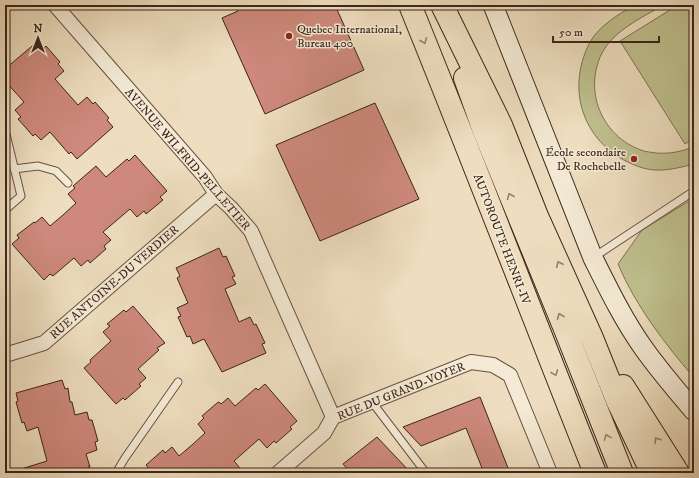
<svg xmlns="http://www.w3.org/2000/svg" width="699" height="478" font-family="'IM FELL DW Pica',serif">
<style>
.green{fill:#bfc08e;stroke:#7d7254}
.building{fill:#ce897c;stroke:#3b251a}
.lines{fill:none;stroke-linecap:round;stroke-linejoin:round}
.lane-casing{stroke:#685343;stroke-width:9}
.street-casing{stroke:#685343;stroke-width:16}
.secondary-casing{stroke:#3b251a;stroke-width:21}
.highway-casing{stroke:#3b251a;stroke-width:24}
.lane{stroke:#f4ead5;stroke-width:7}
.street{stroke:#f4ead5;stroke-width:14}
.secondary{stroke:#f4ead5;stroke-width:19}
.highway{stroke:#eedebf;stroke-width:22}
.oneway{stroke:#94826c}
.poi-dot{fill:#8f2418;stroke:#f4ead5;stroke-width:1.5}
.labels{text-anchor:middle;stroke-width:3;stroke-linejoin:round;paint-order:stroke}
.poi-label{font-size:12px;fill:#3b251a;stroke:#f4ead5;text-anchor:start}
.street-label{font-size:12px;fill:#3b251a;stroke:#f4ead5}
</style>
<rect width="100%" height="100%" fill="#eedebf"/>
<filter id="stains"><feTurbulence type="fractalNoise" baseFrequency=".005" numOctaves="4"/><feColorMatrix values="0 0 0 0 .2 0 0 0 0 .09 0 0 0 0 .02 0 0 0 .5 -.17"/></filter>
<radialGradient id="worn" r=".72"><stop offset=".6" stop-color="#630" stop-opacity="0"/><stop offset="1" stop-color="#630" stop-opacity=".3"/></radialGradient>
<g class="green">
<path d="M634,5H663C642,18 614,30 602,53C583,91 602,136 641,150C645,152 651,152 656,153C668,154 683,152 694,146V164C678,168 660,173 643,168C587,151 563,94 590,42C600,25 618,15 634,5Z"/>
<polygon points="678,5 694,5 694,138 685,144 620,41"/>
<path d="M694,198V378C664,342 636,307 618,264L642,230Z"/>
</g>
<g class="building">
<polygon points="235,5 335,5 364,70 265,114 222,18 238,11"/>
<polygon points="38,41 44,48 46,46 60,62 58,64 64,71 55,79 78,105 87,97 93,104 95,102 109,118 107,120 113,127 77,159 71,152 69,154 50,132 41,140 35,134 33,136 18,119 21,117 15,110 24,102 5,81 5,69"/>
<polygon points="375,103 419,199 320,241 276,145"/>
<polygon points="135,155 167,191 160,197 163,200 146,214 144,211 137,217 130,209 103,232 111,240 104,246 106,249 90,263 88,260 81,266 74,258 53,276 50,274 44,280 12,244 19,238 17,235 34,222 35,223 42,217 50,226 63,215 76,203 68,194 75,188 73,186 96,166 106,177 127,159 129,161"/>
<polygon points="219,248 223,257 226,256 235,276 232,277 236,284 225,289 239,322 250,317 254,325 256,324 265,343 262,344 266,353 222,372 204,339 193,344 190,336 187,337 178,317 181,316 177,308 188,303 177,278 180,276 176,268"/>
<polygon points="133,306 165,343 157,348 159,350 138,369 146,378 139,384 141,386 125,400 123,398 116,404 84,368 91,362 90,360 111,341 103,332 110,326 107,324 124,310 126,312"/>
<polygon points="62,380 65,389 68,388 70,402 72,402 75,415 87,412 89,420 92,420 98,441 95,442 97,450 86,454 90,467 88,467 90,473 18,473 18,470 47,461 38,427 27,431 24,422 22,423 16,402 18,401 16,393"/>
<polygon points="265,384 297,421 290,427 292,429 276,443 274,441 267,448 259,439 234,461 244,473 153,473 146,465 163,450 165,453 172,447 179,456 192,445 205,433 198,424 204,418 202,416 217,403 219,402 221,404 228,398 235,406 256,388 258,390"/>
<polygon points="480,397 510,473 484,473 466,428 421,446 403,427"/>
<polygon points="377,437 411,473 351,473 343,464"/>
</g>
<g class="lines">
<defs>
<g id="lane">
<polyline points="5,130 21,196 5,210"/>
<polyline points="14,169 38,166 56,171 68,183"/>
<polyline points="594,257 694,191"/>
<polyline points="372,402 426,473"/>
<polyline points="116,473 125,458 178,382"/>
</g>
<g id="street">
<polyline points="55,5 205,177 216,194 231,208 251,231 333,417"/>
<polyline points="5,355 44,343 216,194"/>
<polyline points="278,473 324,433 333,417 471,362 493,365 510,375 550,473"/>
</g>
<path id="secondary" d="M493,5L593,258C608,288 623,319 642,346C658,369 676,390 694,411"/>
<g id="highway">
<path d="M410,5C473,160 533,317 595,473"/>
<polyline points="442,5 501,125 537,216 592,338 617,400 652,473"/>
<polyline points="465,78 484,131 565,329 622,473"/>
<polyline points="623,386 678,473"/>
</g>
</defs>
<use href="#lane" class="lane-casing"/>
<use href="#street" class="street-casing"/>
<use href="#secondary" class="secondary-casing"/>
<use href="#highway" class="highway-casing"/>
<use href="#lane" class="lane"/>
<use href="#street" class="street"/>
<use href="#secondary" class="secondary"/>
<use href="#highway" class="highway"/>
</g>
<defs><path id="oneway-chevron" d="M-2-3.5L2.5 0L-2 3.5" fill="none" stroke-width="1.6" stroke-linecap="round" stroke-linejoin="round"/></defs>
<g class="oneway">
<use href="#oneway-chevron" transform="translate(424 41) rotate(68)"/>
<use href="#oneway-chevron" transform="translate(510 196) rotate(-112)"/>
<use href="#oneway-chevron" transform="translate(559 264) rotate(-115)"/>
<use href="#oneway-chevron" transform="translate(560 316) rotate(-112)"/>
<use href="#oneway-chevron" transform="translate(555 373) rotate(68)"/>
<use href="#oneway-chevron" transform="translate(607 437) rotate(-111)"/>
<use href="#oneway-chevron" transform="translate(657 440) rotate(-122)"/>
</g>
<g class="poi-dot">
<circle cx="289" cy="36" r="4"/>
<circle cx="634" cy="159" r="4"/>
</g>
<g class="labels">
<g class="poi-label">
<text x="297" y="33">Quebec International,<tspan x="297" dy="14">Bureau 400</tspan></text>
<text x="626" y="156" text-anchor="end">École secondaire<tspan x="626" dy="14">De Rochebelle</tspan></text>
</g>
<g class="street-label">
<text transform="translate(188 159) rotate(49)" y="4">AVENUE WILFRID-PELLETIER</text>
<text transform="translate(502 239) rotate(69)" y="4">AUTOROUTE HENRI-IV</text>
<text transform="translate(114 282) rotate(-41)" y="4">RUE ANTOINE-DU VERDIER</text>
<text transform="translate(401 391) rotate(-22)" y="4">RUE DU GRAND-VOYER</text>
</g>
</g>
<rect width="699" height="478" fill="none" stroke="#eedebf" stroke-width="20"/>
<rect x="6" y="6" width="687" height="466" fill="none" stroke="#3b251a" stroke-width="2"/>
<rect x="10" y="10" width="679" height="458" fill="none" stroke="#3b251a"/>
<g transform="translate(38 38)" stroke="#f4ead5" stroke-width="3" paint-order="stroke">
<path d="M0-3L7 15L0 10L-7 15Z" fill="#3b251a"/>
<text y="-6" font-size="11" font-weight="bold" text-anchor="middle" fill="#3b251a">N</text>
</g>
<path d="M553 36v6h106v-6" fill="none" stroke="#3b251a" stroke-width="2"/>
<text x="559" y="36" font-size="12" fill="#3b251a" stroke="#f4ead5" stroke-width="3" paint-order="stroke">50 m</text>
<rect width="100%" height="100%" filter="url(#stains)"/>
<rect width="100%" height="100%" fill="url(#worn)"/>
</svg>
